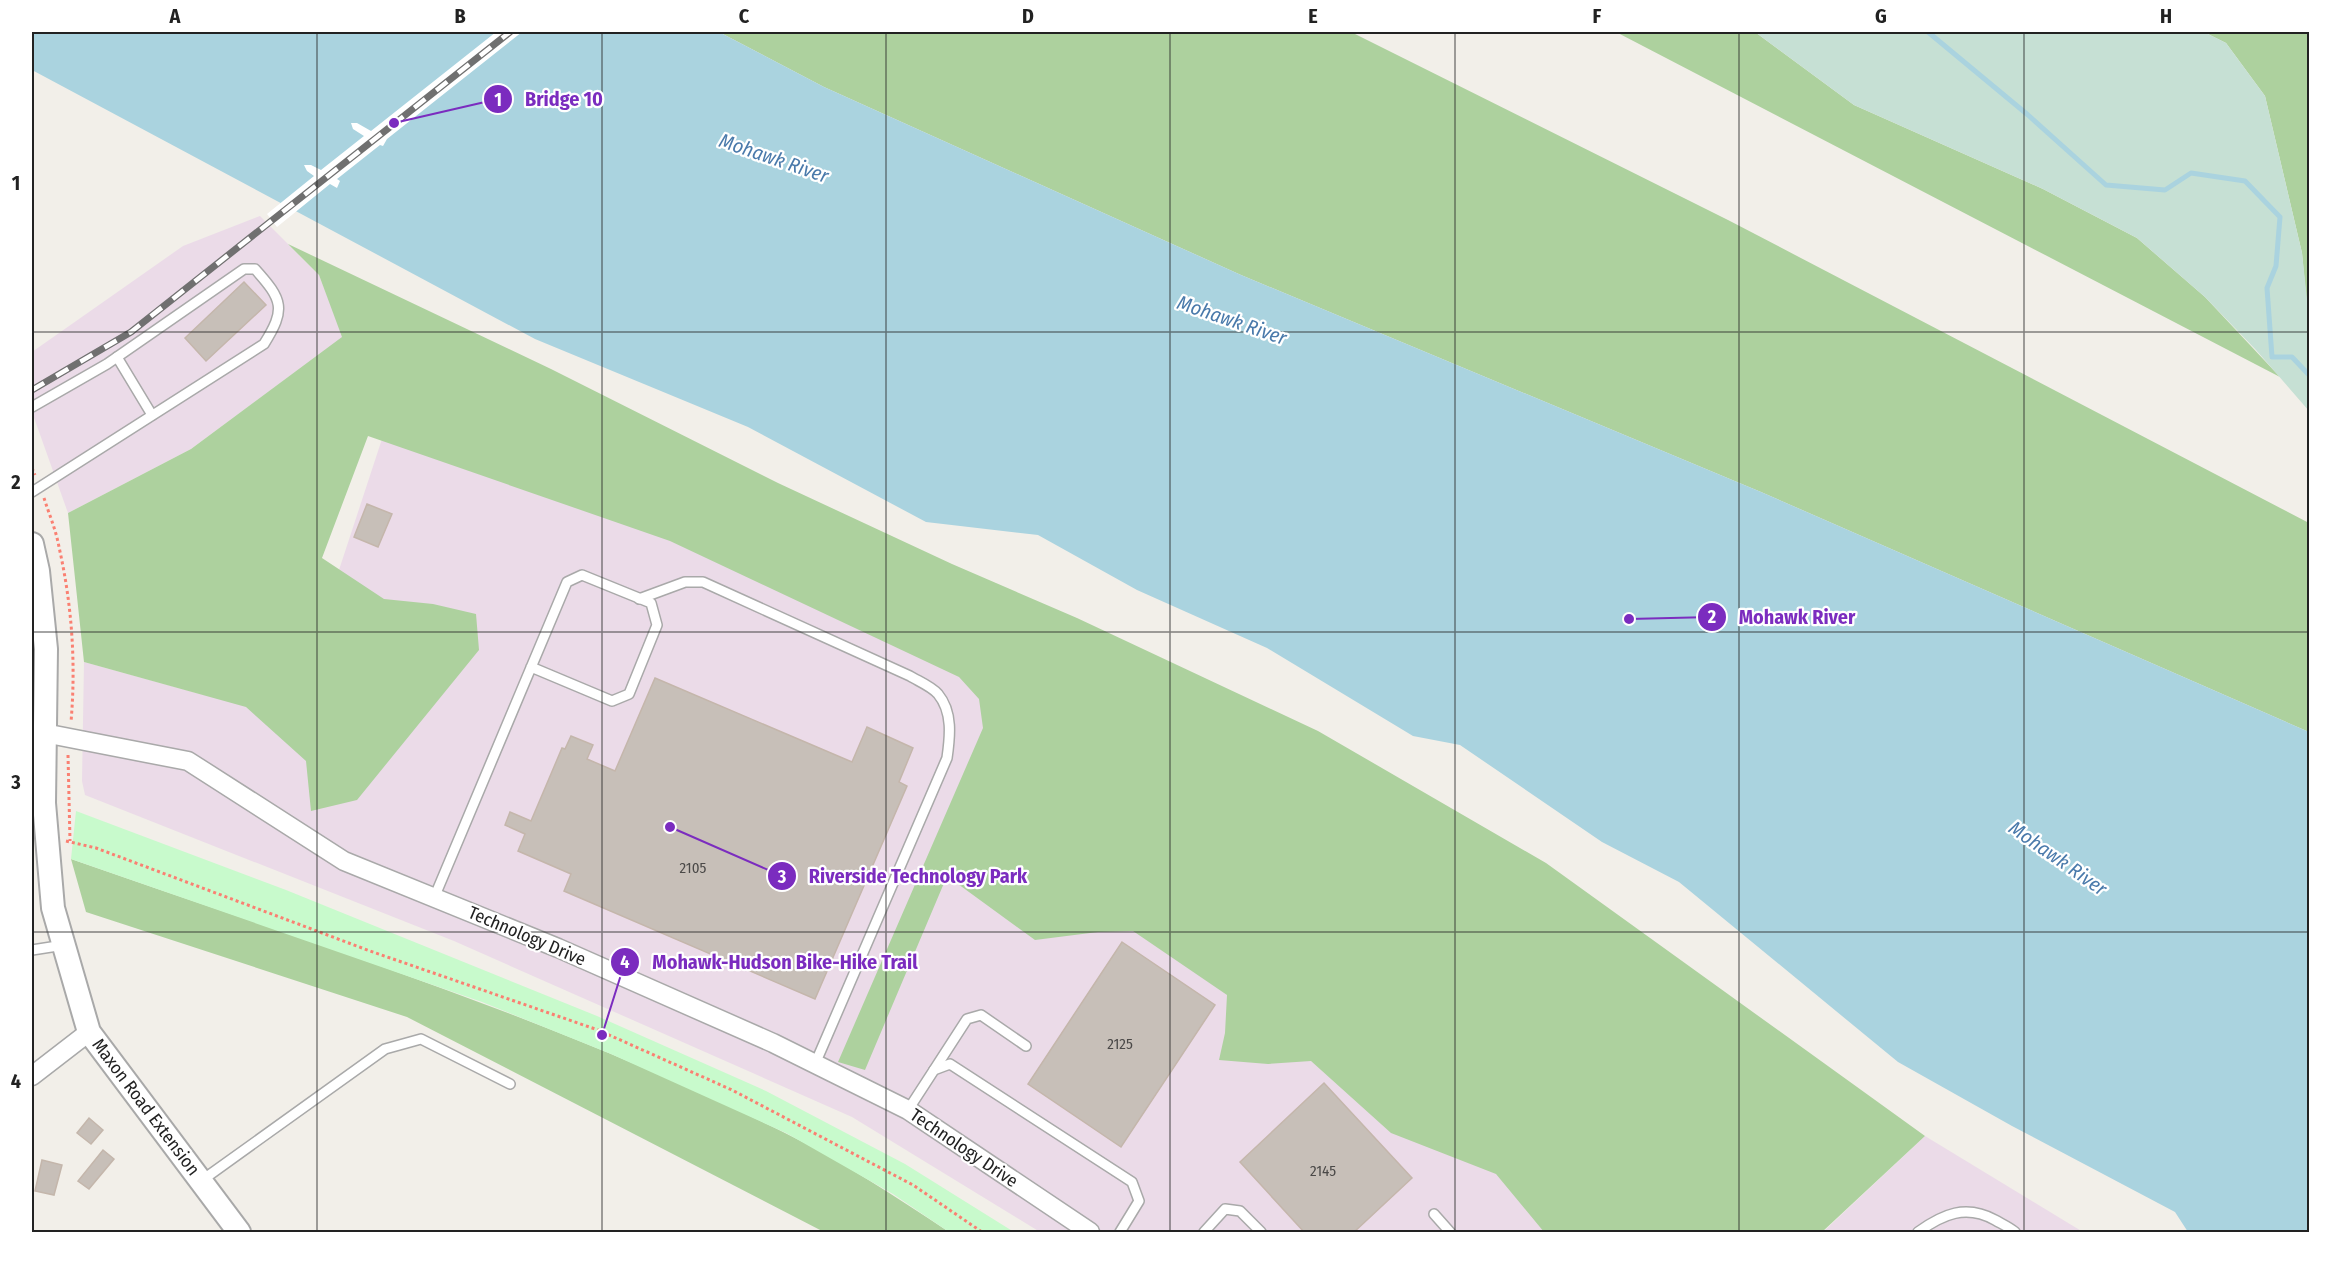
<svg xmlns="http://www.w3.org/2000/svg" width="2341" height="1264" font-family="'Fira Sans Condensed',sans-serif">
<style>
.industrial{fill:#ebdbe8}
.forest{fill:#add19e}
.wetland{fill:#c6e0d4}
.park{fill:#c8facc}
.water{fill:#aad3df}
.pier{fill:#fff}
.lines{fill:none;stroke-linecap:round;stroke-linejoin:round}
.stream{stroke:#aad3df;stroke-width:5}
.building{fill:#c7bfb8;stroke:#c4b6ab;stroke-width:1.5}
.service-casing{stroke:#a9a9a9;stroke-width:12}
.minor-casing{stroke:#a9a9a9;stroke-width:21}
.tertiary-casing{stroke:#a9a9a9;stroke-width:26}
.path{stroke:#fa8072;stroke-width:3;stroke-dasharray:3 3;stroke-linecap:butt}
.service{stroke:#fff;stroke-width:9}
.minor{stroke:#fff;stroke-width:18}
.tertiary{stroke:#fff;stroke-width:22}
.rail-casing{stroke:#707070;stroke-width:7}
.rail{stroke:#fff;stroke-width:4.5;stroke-dasharray:14;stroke-linecap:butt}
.grid{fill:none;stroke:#222;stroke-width:1.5;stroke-opacity:0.55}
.labels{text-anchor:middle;stroke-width:4.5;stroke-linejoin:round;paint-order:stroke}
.number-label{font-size:15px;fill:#4b4948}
.street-label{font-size:18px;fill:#222;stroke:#fff}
.water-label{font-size:20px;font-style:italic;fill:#4a7aab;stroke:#fff}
.leader{fill:none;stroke:#7b2cbf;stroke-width:2}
.callout-dot{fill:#7b2cbf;stroke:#fff;stroke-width:2}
.mark-label{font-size:18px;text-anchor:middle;font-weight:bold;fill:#fff}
.callout-label{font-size:20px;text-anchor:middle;font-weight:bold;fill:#7b2cbf;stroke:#fff;stroke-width:4.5;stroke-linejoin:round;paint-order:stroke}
.neatline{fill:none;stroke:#222;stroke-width:2}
.grid-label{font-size:20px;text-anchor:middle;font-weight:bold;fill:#222}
</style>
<rect width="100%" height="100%" fill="#f2efe9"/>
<g class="industrial">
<polygon points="260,216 319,275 343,337 191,449 68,513 32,412 32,352 183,246"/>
<polygon points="403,375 985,676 1585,1232 1040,1232 852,1117 454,941 85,795 82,781 84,662 204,695 317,637"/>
<polygon points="1925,1136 2083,1232 1823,1232"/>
</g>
<g class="forest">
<polygon points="719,32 1351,32 1728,220 2309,523 2309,732 1761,492 1241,275 824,87"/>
<polygon points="1616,32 1755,32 1854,105 2043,189 2137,238 2205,297 2280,377"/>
<polygon points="2204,32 2309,32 2309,327 2302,253 2265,96 2226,43"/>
<polygon points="288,244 551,369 778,483 952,564 1077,618 1318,731 1546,863 1925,1136 1822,1232 1544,1232 1496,1174 1391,1133 1311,1061 1268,1064 1219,1060 1225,1033 1227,995 1133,931 1098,932 1035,940 947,876 865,1070 838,1062 983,728 979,699 959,677 670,541 368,436 322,558 384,599 433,604 476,614 479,650 357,800 311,811 306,761 246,707 84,662 68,513 191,449 342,337 319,275"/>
<path d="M71,859C312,943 556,1019 785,1133C842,1161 896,1197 949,1232H824L407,1017L86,912Z"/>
</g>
<polygon class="wetland" points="1755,32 2204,32 2226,43 2265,96 2302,253 2310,327 2309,411 2256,350 2205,297 2137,238 2043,189 1854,105"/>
<polygon class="park" points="76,811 286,890 597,1016 766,1091 905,1164 1014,1232 949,1232 893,1194 786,1133 611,1054 482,1002 71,859"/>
<polygon class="water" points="32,32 719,32 824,87 1241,275 1761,492 2309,732 2309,1232 2188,1232 2175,1212 2012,1126 1898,1062 1679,882 1602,842 1460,745 1413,736 1267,648 1137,590 1038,535 926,522 748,427 535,339 32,70"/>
<polygon class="pier" points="496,32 522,32 387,139 383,146 380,145 337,179 340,181 337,188 330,184 277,227 267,214 314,176 307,171 304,165 311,165 321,170 364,136 353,129 351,123 357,123 371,131"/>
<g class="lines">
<polyline class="stream" points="1928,32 2028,115 2106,185 2165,190 2191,173 2245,181 2280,217 2276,266 2267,288 2272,357 2292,357 2310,376"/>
</g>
<g class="building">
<polygon points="244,282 266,305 206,361 185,338"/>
<polygon points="367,504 392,514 378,547 354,537"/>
<polygon points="655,678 852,762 867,727 913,748 899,782 907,786 815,999 564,891 571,874 518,851 525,834 505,825 510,812 531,821 562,748 565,749 571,736 593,745 587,759 615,771"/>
<polygon points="1122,942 1215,1005 1121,1147 1028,1084"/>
<polygon points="1324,1083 1412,1178 1353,1233 1305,1233 1240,1162"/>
<polygon points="89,1118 103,1130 91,1144 77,1133"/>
<polygon points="103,1150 114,1159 89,1189 78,1181"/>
<polygon points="42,1160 62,1165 54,1195 35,1191"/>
</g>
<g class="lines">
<defs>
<g id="service">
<polyline points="117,357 152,415"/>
<path d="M32,407L107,364L244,269H255C283,300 286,309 264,344L32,492"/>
<path d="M639,599L685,582H703L910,676C918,681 931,686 938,694C953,712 950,737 947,758L815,1064"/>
<polyline points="434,898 567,582 582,575 651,603 657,625 629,694 612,701 531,667"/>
<polyline points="32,950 64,945"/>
<polyline points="934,1070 967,1019 981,1015 1026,1046"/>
<polyline points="908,1110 934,1070 950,1064 1132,1182 1139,1201 1120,1232"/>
<polyline points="201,1181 385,1049 421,1039 510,1084"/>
<polyline points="1434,1214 1450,1232"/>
<polyline points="1204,1232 1225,1209 1240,1211 1261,1232"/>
<path d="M1918,1232C1943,1214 1966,1204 1995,1220C2002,1224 2009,1227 2015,1232"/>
</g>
<g id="minor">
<polyline points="44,733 188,761 344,861 558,948 773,1043 908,1110 1090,1232"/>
<polyline points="32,1076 89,1032"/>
</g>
<polyline id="tertiary" points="32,544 38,571 46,649 44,803 53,908 89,1032 239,1232"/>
</defs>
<use href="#service" class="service-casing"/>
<use href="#minor" class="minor-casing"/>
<use href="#tertiary" class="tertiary-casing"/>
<g class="path">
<polyline points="32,468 35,475"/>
<path d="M44,498C49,514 56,530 59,547C72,605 76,663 71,722"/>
<polyline points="68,755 70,841"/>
<polyline points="66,841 96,848 370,951 598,1030 732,1090 913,1185 982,1232"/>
</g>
<use href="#service" class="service"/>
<use href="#minor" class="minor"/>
<use href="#tertiary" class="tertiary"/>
<defs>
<polyline id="rail" points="32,390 131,332 510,32"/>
</defs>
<use href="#rail" class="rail-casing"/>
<use href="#rail" class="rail"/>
</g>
<path class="grid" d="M317,32V1232M602,32V1232M886,32V1232M1170,32V1232M1455,32V1232M1739,32V1232M2024,32V1232M32,332H2310M32,632H2310M32,932H2310"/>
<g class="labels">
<g class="number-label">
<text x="693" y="873">2105</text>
<text x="1120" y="1049">2125</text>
<text x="1323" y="1176">2145</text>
</g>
<g class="street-label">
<text transform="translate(527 936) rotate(23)" y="6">Technology Drive</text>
<text transform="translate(146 1107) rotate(53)" y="6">Maxon Road Extension</text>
<text transform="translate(964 1148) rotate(34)" y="6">Technology Drive</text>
</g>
<g class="water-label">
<text transform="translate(774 158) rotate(19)" y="7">Mohawk River</text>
<text transform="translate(1232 320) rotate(19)" y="7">Mohawk River</text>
<text transform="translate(2058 858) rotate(35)" y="7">Mohawk River</text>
</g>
</g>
<path class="leader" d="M394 123L498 99M1629 619L1712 617M670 827L782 876M602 1035L625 962"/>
<g class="callout-dot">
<circle cx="394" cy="123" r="6"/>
<circle cx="1629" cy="619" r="6"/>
<circle cx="670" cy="827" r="6"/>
<circle cx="602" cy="1035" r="6"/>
<circle cx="498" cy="99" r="15"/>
<circle cx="1712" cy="617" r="15"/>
<circle cx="782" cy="876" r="15"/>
<circle cx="625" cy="962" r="15"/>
</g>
<g class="mark-label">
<text x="498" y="106">1</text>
<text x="1712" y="623">2</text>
<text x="782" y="883">3</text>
<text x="625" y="968">4</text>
</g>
<g class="callout-label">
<text x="564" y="106">Bridge 10</text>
<text x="1797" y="624">Mohawk River</text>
<text x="918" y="883">Riverside Technology Park</text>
<text x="785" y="969">Mohawk-Hudson Bike-Hike Trail</text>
</g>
<rect width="2341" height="1264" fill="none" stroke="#ffffff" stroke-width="66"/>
<rect x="33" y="33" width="2275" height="1198" class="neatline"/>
<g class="grid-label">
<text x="175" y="23">A</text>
<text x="460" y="23">B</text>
<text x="744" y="23">C</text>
<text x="1028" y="23">D</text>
<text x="1313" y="23">E</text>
<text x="1597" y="23">F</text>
<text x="1881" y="23">G</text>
<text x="2166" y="23">H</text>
<text x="16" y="190">1</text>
<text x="16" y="489">2</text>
<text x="16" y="789">3</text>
<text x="16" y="1088">4</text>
</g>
</svg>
